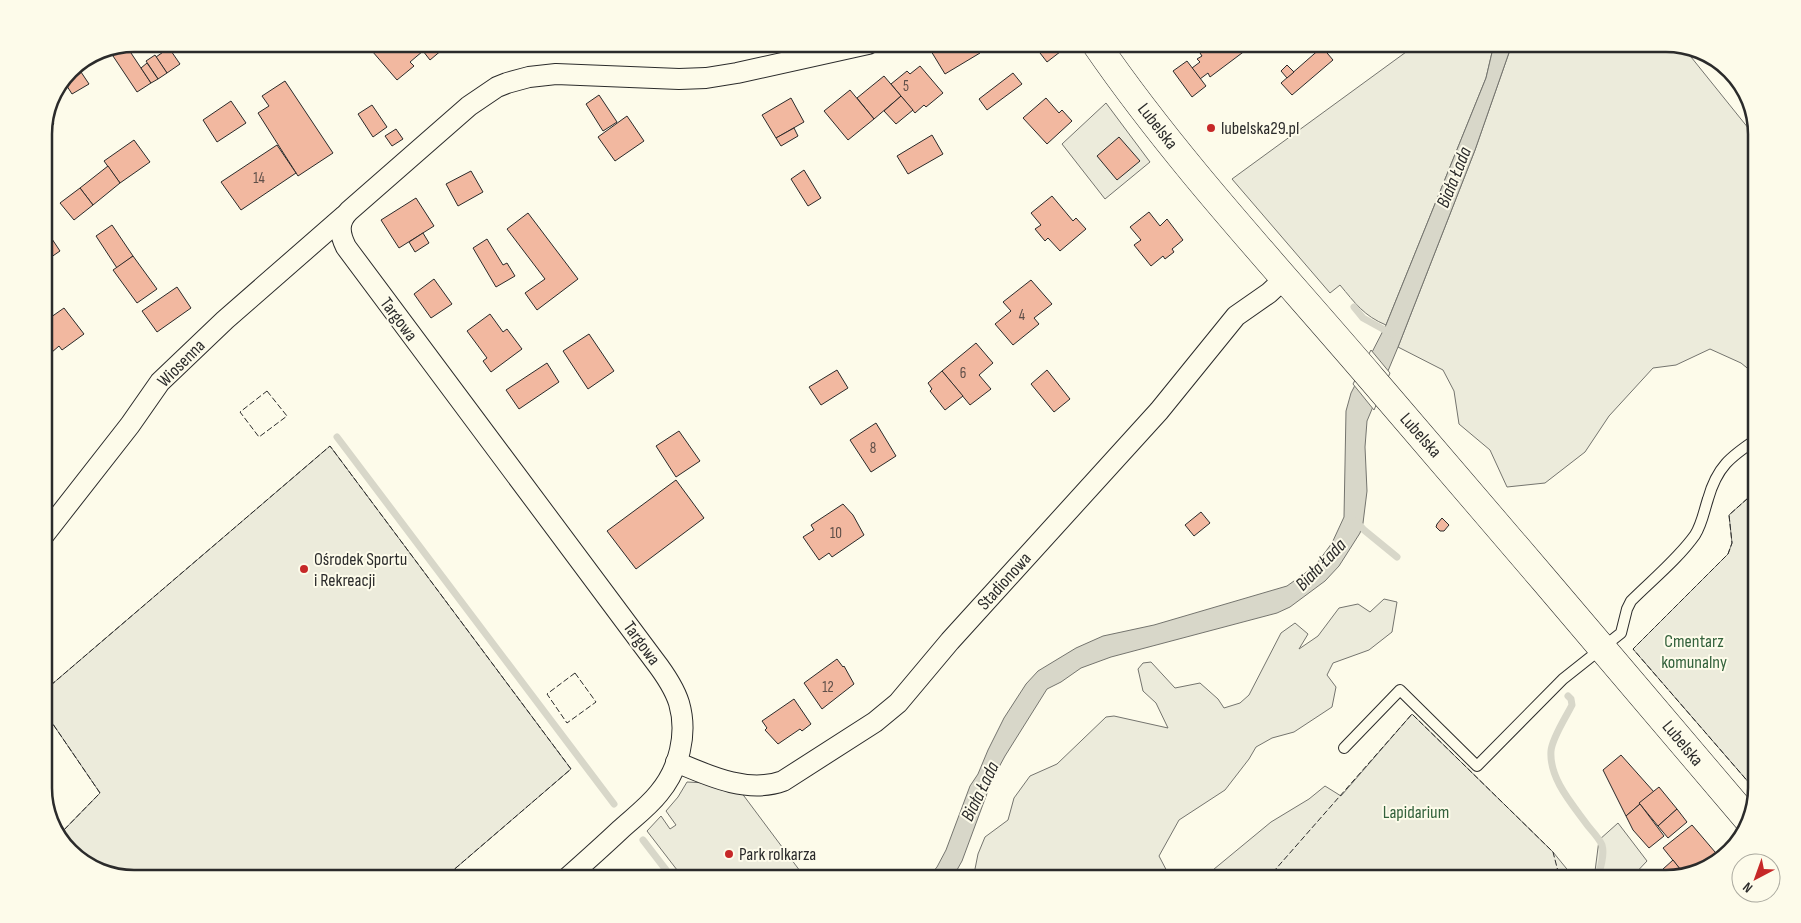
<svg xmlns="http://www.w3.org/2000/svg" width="1801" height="923" font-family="'Sofia Sans Condensed',sans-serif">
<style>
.green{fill:#ecebdb;stroke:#74746e}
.water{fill:#d8d7c9;stroke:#74746e}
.pier{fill:#fdfbea;stroke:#74746e}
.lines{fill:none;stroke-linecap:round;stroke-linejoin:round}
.stream{stroke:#d8d7c9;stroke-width:7}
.building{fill:#f2b8a0;stroke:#2b2b2b}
.lane-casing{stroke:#2b2b2b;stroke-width:12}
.street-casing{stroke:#2b2b2b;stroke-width:22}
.secondary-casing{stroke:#2b2b2b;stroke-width:29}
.lane{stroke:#fdfbea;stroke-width:10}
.street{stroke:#fdfbea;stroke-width:20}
.secondary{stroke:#fdfbea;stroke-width:28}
.fence{stroke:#2b2b2b;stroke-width:1;stroke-dasharray:6 2.5;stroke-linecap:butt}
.poi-dot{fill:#c62828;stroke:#fdfbea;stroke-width:2}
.labels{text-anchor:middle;stroke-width:4;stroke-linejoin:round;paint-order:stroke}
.number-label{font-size:15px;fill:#5d4e48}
.street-label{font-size:18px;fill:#2b2b2b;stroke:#fdfbea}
.poi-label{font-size:18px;fill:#2b2b2b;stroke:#fdfbea;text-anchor:start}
.park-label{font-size:18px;fill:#34623c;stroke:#fdfbea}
.water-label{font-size:19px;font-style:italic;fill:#2b2b2b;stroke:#fdfbea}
.rim{fill:none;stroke:#2b2b2b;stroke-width:2.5}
</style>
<rect width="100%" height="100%" fill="#fdfbea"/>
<g class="green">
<path d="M1417,44H1494L1486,78L1386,325C1364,316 1355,303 1340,285L1330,293L1232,179Z"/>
<polygon points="1512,44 1667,44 1683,47 1753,134 1757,131 1757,376 1741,363 1710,349 1676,365 1653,368 1609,416 1585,452 1545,483 1507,487 1490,450 1459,424 1454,391 1443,370 1398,347 1475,150"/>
<polygon points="1106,103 1150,162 1105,199 1062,144"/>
<polygon points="330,446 571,769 443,879 134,879 95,870 59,839 58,836 100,793 44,711 44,691"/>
<polygon points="1757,490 1757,792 1633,649 1728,554 1732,543 1729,515"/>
<polygon points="1384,599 1397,602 1392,632 1369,650 1333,663 1327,675 1336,687 1332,707 1294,732 1272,738 1256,747 1249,759 1225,790 1179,820 1159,856 1171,879 973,879 978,854 985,837 1008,820 1014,798 1030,776 1057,764 1106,717 1114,716 1168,728 1156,703 1143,691 1138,669 1143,663 1151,662 1175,688 1200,683 1218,699 1224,708 1240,703 1249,695 1281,633 1295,623 1308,634 1299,649 1318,636 1339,608 1358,604 1370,612"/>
<polygon points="1412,714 1553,852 1575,879 1202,879 1271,822 1309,799 1325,786 1341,796"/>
<polygon points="687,782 707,783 741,792 806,879 684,879 647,831 661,816 670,829 676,825 666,811 678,797"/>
<polygon points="1618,823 1647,861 1630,879 1594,879 1599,840"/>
</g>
<polygon class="water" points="1494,44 1512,44 1475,150 1398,347 1367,421 1365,447 1367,491 1363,523 1360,533 1339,566 1325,581 1290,607 1277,613 1111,657 1081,668 1061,682 1047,689 1005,756 992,780 962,861 953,877 952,879 927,879 937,867 946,850 970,786 978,774 988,750 1004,718 1026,684 1038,671 1076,648 1103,636 1154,625 1287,586 1315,566 1332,543 1344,517 1346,411 1351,393 1386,325 1486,78"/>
<polygon class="pier" points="1371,350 1390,373 1374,410 1353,384"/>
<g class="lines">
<g class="stream">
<polyline points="1354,307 1363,318 1392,334"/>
<polyline points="337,437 614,804"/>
<polyline points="1356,521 1364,530 1397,557"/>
<path d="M1568,696L1571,699L1572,705C1566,717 1552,738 1551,751C1549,779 1573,805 1588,826C1593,832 1599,838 1602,845C1605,855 1600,870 1597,879"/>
<polyline points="643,840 673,879"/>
</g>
</g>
<g class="building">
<polygon points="147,44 160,44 161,45 152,51"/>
<polygon points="366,44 449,44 430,60 423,51 410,62 414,66 397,80"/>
<polygon points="943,44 975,44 980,53 945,74 931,51"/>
<polygon points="1033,44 1068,44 1069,45 1047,62"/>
<polygon points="1146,44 1164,44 1153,52"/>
<polygon points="1213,44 1254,44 1210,77 1208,73 1200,79 1192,68 1200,62 1197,59 1202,56 1200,53"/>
<polygon points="1269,44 1281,44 1273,49"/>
<polygon points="130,45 132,48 129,50 151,83 137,92 109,50"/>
<polygon points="1322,47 1333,60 1292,95 1281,83"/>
<polygon points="169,48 180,64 167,73 156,57"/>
<polygon points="155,55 167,73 158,79 146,61"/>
<polygon points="1187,61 1206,86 1192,97 1173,71"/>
<polygon points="147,63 158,79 151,83 141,68"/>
<polygon points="1287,65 1294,72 1287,78 1281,71"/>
<polygon points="77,66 89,84 72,94 65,83 70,70"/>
<polygon points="920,66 943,93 926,107 924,105 915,113 891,84 907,71 910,74"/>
<polygon points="1013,73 1022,84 987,110 979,99"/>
<polygon points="884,76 901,96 874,119 857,98"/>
<polygon points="285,81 333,153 298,176 258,113 269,106 262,96"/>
<polygon points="850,90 874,119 848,140 824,111"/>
<polygon points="599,95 617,122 603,131 586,104"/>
<polygon points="901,96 913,110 896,124 884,111"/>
<polygon points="791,98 804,122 776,138 762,115"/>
<polygon points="1046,98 1059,113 1062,110 1072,121 1047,144 1023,118"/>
<polygon points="231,101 246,123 217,142 203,120"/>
<polygon points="372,105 387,127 373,137 358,114"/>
<polygon points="627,116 644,141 615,161 598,137"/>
<polygon points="49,117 54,124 44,131 44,129"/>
<polygon points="794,128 798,136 781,146 776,138"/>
<polygon points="396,129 403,139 392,146 385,136"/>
<polygon points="932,135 943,154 908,174 897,156"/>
<polygon points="1119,137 1140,161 1117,180 1097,156"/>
<polygon points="134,140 150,162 120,183 104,161"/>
<polygon points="277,145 296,173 241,210 221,182"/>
<polygon points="108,166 120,183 93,205 80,188"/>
<polygon points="804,170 821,198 808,206 791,179"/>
<polygon points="471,171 483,192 458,206 446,184"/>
<polygon points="80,188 93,205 74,220 60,203"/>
<polygon points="1052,196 1073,221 1076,218 1086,229 1060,251 1048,238 1045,241 1035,229 1041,225 1031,213"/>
<polygon points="416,198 434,226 399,248 381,220"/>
<polygon points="1149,212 1160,226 1167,219 1183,240 1172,249 1174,252 1165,259 1163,256 1151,266 1134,245 1141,240 1130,227"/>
<polygon points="528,213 578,279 537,310 525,293 545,279 507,229"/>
<polygon points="112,225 133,256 117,268 96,236"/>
<polygon points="44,227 60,251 44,262"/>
<polygon points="423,233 429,243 415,252 409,242"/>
<polygon points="487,239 503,265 507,263 515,276 496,287 473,248"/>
<polygon points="133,256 157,289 137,303 113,270"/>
<polygon points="434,279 452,304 431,318 414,294"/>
<polygon points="1031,280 1052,304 1034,318 1039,324 1013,345 995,324 1011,311 1003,302"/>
<polygon points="177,287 191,308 157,332 142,311"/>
<polygon points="64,308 84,334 62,350 59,346 44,359 44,322"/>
<polygon points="490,314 503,332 507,329 522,349 491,372 483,361 487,358 467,331"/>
<polygon points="589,334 614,371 588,389 563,351"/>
<polygon points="976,343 993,363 979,375 991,389 970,405 942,371"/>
<polygon points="547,363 559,382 519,409 506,390"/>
<polygon points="837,370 848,388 821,405 809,387"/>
<polygon points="1047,370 1070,399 1054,412 1031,384"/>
<polygon points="942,371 963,396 945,410 930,391 932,389 928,383"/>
<polygon points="876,423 896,456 871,472 850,440"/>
<polygon points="679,431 700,461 676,477 656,446"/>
<polygon points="676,480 704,518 636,569 607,531"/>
<polygon points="843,504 853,515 864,535 832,557 829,553 819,560 803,537 814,530 811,525"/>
<polygon points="1201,512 1210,523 1194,536 1185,525"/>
<polygon points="1442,518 1449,525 1444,531 1440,531 1436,527 1437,524"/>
<polygon points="837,659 843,667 844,666 854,684 822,709 804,683"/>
<polygon points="794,699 811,724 802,731 800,729 778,744 765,730 767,728 762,721"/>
<polygon points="1621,755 1654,792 1626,816 1603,770"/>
<polygon points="1659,787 1677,809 1658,826 1639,803"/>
<polygon points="1640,804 1664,836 1649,848 1633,830 1626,816"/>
<polygon points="1677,809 1687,822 1668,838 1658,826"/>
<polygon points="1692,825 1721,859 1717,864 1684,874 1663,848"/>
<polygon points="1673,860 1684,874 1671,878 1663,869"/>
</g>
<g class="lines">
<defs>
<path id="lane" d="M1344,748L1400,690L1477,766L1563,679L1621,633L1627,609L1631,601C1652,580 1678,559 1695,535C1702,524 1704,511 1708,499C1717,467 1730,457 1757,439"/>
<g id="street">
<polyline points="44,535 130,425 160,382 225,320 344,216"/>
<path d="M676,762C709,776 748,794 783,781L875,722L898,703L950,641L1159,411L1236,316L1269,293L1284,279"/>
<path d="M566,879C584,863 602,847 620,830C633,818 648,807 659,793C679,769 688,734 679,703C674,687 664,673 654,660L346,247C339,233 338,222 349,211L469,106L497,87L507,83L529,77L556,74L679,79L706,78L737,73L868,44"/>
</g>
<path id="secondary" d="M1096,44C1178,163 1278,269 1372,379C1499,526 1624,674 1750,822"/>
</defs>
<use href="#lane" class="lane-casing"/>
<use href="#street" class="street-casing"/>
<use href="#secondary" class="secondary-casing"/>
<use href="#lane" class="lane"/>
<use href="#street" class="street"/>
<use href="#secondary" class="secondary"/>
<g class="fence">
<polygon points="267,391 287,416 259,437 240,412"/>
<polygon points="575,673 596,702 567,723 547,694"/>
<polyline points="44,691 330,446 571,769 443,879"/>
<polyline points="44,711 100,793 58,836"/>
<polyline points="1757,792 1633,649 1728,554 1732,543 1729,515 1757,490"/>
<polyline points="1267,879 1412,714 1553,852 1560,879"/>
</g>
</g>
<g class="poi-dot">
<circle cx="1211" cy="128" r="5"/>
<circle cx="304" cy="569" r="5"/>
<circle cx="729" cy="854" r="5"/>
</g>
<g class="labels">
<g class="number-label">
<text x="906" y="91">5</text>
<text x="259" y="183">14</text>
<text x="1022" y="320">4</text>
<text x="963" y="378">6</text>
<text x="873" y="453">8</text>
<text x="836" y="538">10</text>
<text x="828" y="692">12</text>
</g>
<g class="street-label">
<text transform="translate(1158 126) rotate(52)" y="6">Lubelska</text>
<text transform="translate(399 319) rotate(53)" y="6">Targowa</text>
<text transform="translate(181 363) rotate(-45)" y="6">Wiosenna</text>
<text transform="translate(1421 435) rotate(49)" y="6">Lubelska</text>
<text transform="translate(1004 581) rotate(-48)" y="6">Stadionowa</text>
<text transform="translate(642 643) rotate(54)" y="6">Targowa</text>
<text transform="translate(1683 743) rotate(50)" y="6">Lubelska</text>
</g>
<g class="poi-label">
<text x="1221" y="134">lubelska29.pl</text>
<text x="314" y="565">Ośrodek Sportu<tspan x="314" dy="21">i Rekreacji</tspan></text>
<text x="739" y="860">Park rolkarza</text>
</g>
<g class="park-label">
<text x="1694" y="647">Cmentarz<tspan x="1694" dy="21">komunalny</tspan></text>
<text x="1416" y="818">Lapidarium</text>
</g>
<g class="water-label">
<text transform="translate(1453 177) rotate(-68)" y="7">Biała Łada</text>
<text transform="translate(1320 564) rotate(-46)" y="7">Biała Łada</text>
<text transform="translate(979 791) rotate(-64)" y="7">Biała Łada</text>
</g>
</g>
<path d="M0 0H1801V923H0ZM134 52H1666A82 82 0 0 1 1748 134V788A82 82 0 0 1 1666 870H134A82 82 0 0 1 52 788V134A82 82 0 0 1 134 52Z" fill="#fdfbea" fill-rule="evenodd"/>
<path class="rim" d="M134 52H1666A82 82 0 0 1 1748 134V788A82 82 0 0 1 1666 870H134A82 82 0 0 1 52 788V134A82 82 0 0 1 134 52Z"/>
<g transform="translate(1756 878) rotate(221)"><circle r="24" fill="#fdfbea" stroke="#a9a89e"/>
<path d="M0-4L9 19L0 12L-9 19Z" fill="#c62828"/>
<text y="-8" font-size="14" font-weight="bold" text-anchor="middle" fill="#2b2b2b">N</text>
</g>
</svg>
